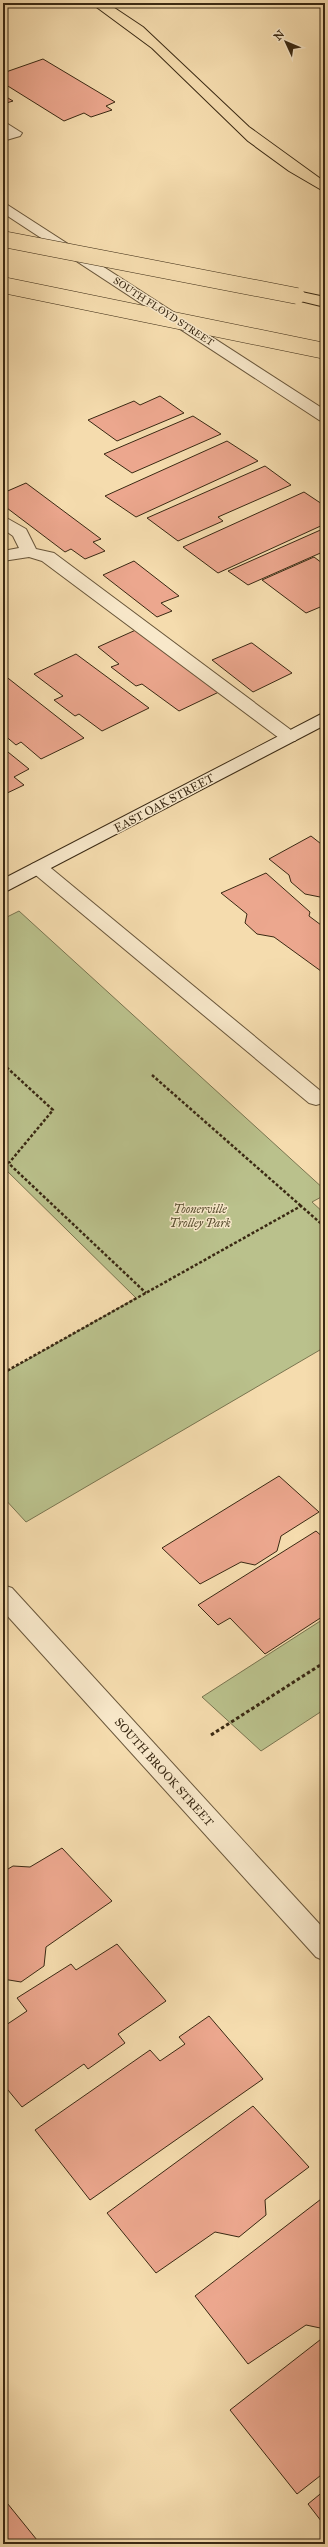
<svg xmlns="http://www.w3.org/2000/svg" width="328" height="2547" font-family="'IM FELL Great Primer',serif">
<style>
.green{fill:#bac18c;stroke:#7a7550}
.building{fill:#eca78e;stroke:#3a2913}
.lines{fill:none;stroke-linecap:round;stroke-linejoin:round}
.service-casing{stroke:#69563a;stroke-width:2}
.minor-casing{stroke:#69563a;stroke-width:2}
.tertiary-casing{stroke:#69563a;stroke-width:2}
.secondary-casing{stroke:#3a2913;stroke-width:2}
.motorway-casing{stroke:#3a2913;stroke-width:2}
.path-far1{stroke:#3a2913;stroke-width:2.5;stroke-dasharray:3 2;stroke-linecap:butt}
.path{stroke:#3a2913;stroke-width:3;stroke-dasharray:3.5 2.5;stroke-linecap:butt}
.service{fill:#f8e8ca;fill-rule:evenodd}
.minor{fill:#f8e8ca;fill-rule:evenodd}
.tertiary{fill:#f8e8ca;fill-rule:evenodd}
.secondary{fill:#f8e8ca;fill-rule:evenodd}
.motorway{fill:#f5dcae;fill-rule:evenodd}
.motorway-bridge-casing{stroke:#3a2913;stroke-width:17;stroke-linecap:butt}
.motorway-bridge{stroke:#f5dcae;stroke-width:16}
.labels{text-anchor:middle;stroke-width:3;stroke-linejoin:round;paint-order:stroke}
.far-street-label{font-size:10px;fill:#3a2913;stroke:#f8e8ca}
.street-label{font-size:12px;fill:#3a2913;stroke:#f8e8ca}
.park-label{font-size:12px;font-style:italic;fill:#5a4f31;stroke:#f8e8ca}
</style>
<rect width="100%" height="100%" fill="#f5dcae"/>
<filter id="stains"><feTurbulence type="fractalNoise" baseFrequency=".005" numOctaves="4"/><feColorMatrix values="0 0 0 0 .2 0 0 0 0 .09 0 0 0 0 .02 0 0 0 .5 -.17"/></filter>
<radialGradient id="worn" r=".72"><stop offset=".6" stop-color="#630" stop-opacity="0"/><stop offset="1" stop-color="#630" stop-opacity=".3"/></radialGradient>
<g class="green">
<polygon points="19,911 325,1190 325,1195 312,1202 325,1214 325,1347 26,1522 3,1497 3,1374 136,1298 3,1167 3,919"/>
<polygon points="325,1618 325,1709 261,1751 202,1697"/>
</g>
<g class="building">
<polygon points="43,59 115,102 106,106 112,110 91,117 84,113 64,121 3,83 3,73"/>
<polygon points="3,95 13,101 3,104"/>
<polygon points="160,396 184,413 117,441 88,420 134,401 140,405"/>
<polygon points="193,416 221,434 132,473 104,454"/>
<polygon points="227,441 258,461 136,517 105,496"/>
<polygon points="265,466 291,485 218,517 223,521 178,541 147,518"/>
<polygon points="26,483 101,539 93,542 105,551 85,559 71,549 65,552 3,505 3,493"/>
<polygon points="304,492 325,506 325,524 218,573 183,547"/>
<polygon points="325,528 325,551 248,585 228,571"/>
<polygon points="314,557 322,563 325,561 325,596 320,598 325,602 325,605 306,613 262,580"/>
<polygon points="134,561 179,596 161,603 172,611 157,617 103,575"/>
<polygon points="138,629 221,691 179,711 142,684 136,686 111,667 119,664 98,647"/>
<polygon points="251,643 252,643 292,673 253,692 212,660"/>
<polygon points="76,654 149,708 102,731 79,714 75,716 54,700 63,696 34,674"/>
<polygon points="4,675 84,738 41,759 21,742 16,745 3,734 3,725 5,724 3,723"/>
<polygon points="3,748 29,769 14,777 24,785 3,795"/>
<polygon points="311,836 325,847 325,898 305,894 291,882 289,875 269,859"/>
<polygon points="266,873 310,912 309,916 325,928 325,974 274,937 257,934 245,923 247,914 221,893"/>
<polygon points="279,1476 319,1512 281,1536 277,1551 255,1565 241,1562 200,1584 162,1548"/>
<polygon points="316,1531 325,1539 325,1615 265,1654 230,1618 218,1625 198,1605"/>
<polygon points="62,1848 112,1901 46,1947 44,1966 21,1982 3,1979 3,1872 13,1866 30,1867"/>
<polygon points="117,1944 166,2001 118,2034 125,2043 88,2069 84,2064 22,2107 3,2084 3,2027 27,2011 17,1998 71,1964 76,1970"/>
<polygon points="209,2016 263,2079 90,2200 35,2130 150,2050 160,2061 185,2044 179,2037"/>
<polygon points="253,2106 309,2167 265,2200 266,2215 239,2237 215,2232 156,2273 107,2213"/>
<polygon points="325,2196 325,2329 306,2325 248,2364 195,2296"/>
<polygon points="325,2336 325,2472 297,2494 230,2410"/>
<polygon points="325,2490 325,2526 308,2504"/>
<polygon points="3,2498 37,2540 32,2544 3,2544"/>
</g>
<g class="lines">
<defs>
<g id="service">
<polygon points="3,121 22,133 20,136 3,141"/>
<polygon points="3,516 26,529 36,549 54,553 295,733 298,737 295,741 283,741 42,561 29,557 3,561 3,551 19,548 13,536 3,529"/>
<polygon points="39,862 46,864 323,1093 323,1103 316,1105 309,1103 32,872 29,868 32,864"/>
</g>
<polygon id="minor" points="3,202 325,410 325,422 319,420 3,213"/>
<polygon id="tertiary" points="3,1585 12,1588 325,1930 325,1961 316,1957 3,1611"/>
<polygon id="secondary" points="325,712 325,725 3,893 3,879"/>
<g id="motorway">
<polygon points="91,3 107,3 143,27 249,127 325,182 325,192 289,171 248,141 152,48"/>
<polygon points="297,291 325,297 325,307 292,299 289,296 292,293"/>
</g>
</defs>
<use href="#service" class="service-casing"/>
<use href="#minor" class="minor-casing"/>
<use href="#tertiary" class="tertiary-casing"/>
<use href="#secondary" class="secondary-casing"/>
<use href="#motorway" class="motorway-casing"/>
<g class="path-far1">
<polyline points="3,1064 53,1110 9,1163"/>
<polyline points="152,1075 301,1206"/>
<polyline points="3,1158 146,1293"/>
<polyline points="3,1373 301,1206 325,1227"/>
</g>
<polyline class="path" points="211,1735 325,1662"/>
<use href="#service" class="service"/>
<use href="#minor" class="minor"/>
<use href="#tertiary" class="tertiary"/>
<use href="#secondary" class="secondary"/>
<use href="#motorway" class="motorway"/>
<defs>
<g id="motorway-bridge">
<polyline points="3,239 297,296"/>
<polyline points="3,285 325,351"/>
</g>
</defs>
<use href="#motorway-bridge" class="motorway-bridge-casing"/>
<use href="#motorway-bridge" class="motorway-bridge"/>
</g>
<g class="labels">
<g class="far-street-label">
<text transform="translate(164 311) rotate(33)" y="4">SOUTH FLOYD STREET</text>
</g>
<g class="street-label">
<text transform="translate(164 803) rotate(-28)" y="4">EAST OAK STREET</text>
<text transform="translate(164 1772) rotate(48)" y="4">SOUTH BROOK STREET</text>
</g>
<g class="park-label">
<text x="200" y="1213">Toonerville<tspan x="200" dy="14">Trolley Park</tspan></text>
</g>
</g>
<rect width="328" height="2547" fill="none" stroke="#f5dcae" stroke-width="16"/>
<rect x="4" y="4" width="320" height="2539" fill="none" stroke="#3a2913" stroke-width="2"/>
<rect x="8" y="8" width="312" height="2531" fill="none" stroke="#3a2913"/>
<g transform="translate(286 42) rotate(314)" stroke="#f8e8ca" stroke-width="3" paint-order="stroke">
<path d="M0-3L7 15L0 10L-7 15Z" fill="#3a2913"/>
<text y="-6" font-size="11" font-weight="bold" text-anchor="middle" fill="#3a2913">N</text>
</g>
<rect width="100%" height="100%" filter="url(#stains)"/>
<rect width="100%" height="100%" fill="url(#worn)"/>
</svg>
